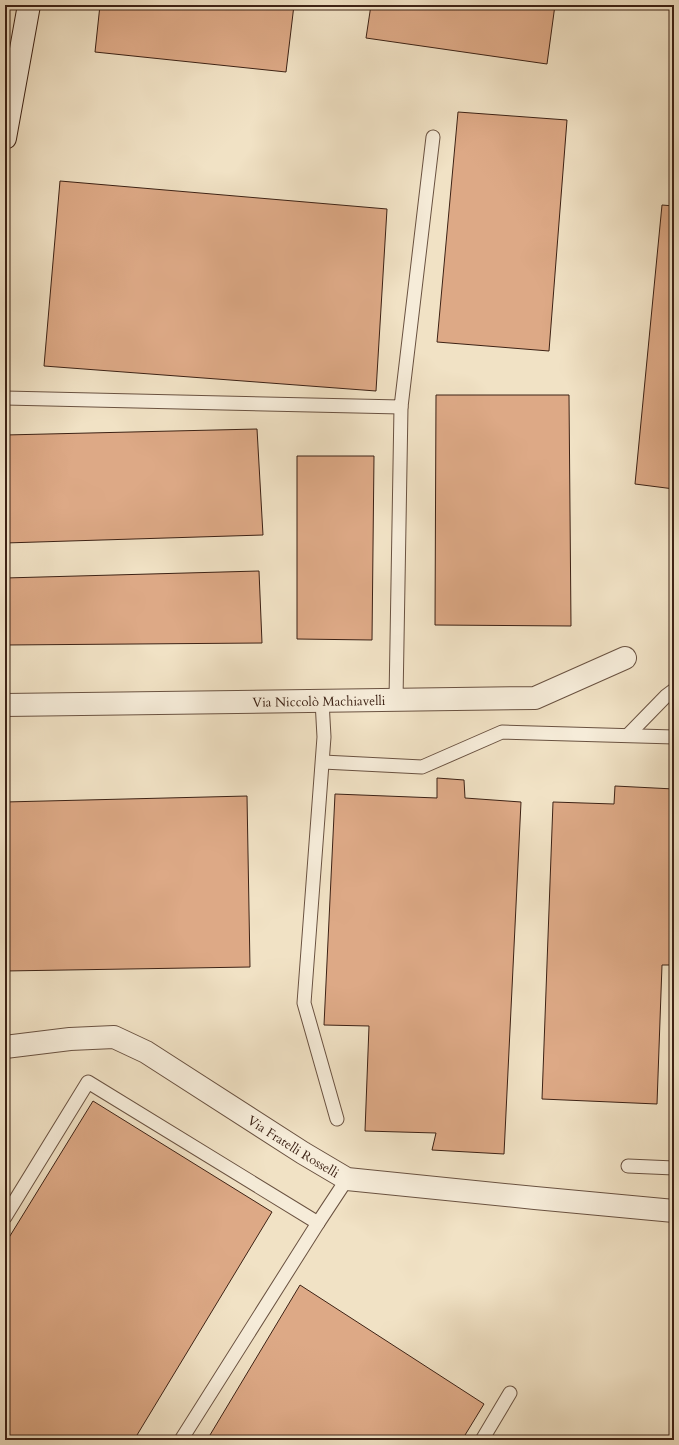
<svg xmlns="http://www.w3.org/2000/svg" width="679" height="1445" font-family="Cardo,serif">
<style>
.building{fill:#dda986;stroke:#3d2215}
.lines{fill:none;stroke-linecap:round;stroke-linejoin:round}
.service-casing{stroke:#6a5241;stroke-width:15}
.minor-casing{stroke:#6a5241;stroke-width:24}
.secondary-casing{stroke:#3d2215;stroke-width:24}
.service{stroke:#f6ecd9;stroke-width:13}
.minor{stroke:#f6ecd9;stroke-width:22}
.secondary{stroke:#f6ecd9;stroke-width:22}
.labels{text-anchor:middle;stroke-width:4;stroke-linejoin:round;paint-order:stroke}
.street-label{font-size:13px;fill:#3d2215;stroke:#f6ecd9}
</style>
<rect width="100%" height="100%" fill="#f1e2c5"/>
<filter id="stains"><feTurbulence type="fractalNoise" baseFrequency=".005" numOctaves="4"/><feColorMatrix values="0 0 0 0 .2 0 0 0 0 .09 0 0 0 0 .02 0 0 0 .5 -.17"/></filter>
<radialGradient id="worn" r=".72"><stop offset=".6" stop-color="#630" stop-opacity="0"/><stop offset="1" stop-color="#630" stop-opacity=".3"/></radialGradient>
<g class="building">
<polygon points="100,5 294,5 286,72 95,52"/>
<polygon points="371,5 555,5 547,64 366,38"/>
<polygon points="458,112 567,120 549,351 437,342"/>
<polygon points="60,181 387,209 376,391 44,366"/>
<polygon points="662,205 674,206 674,489 635,484"/>
<polygon points="436,395 569,395 571,626 435,625"/>
<polygon points="257,429 263,535 5,543 5,435"/>
<polygon points="297,456 374,456 372,640 297,639"/>
<polygon points="259,571 262,643 5,645 5,578"/>
<polygon points="437,778 464,780 465,798 521,802 504,1154 432,1150 436,1133 365,1131 369,1026 324,1025 335,794 437,798"/>
<polygon points="615,786 674,789 674,965 662,965 657,1104 542,1099 553,802 614,804"/>
<polygon points="247,796 250,967 5,971 5,802"/>
<polygon points="93,1101 272,1212 134,1440 5,1440 5,1244"/>
<polygon points="300,1285 484,1404 462,1440 207,1440"/>
</g>
<g class="lines">
<defs>
<g id="service">
<polyline points="5,398 401,407 433,137"/>
<polyline points="396,700 401,407"/>
<polyline points="322,701 324,737 304,1003 337,1119"/>
<polyline points="628,735 666,696 674,690"/>
<polyline points="323,762 422,767 502,732 674,737"/>
<polyline points="628,1166 674,1168"/>
<polyline points="5,1217 88,1082 318,1223 181,1440"/>
<polyline points="318,1223 347,1179"/>
<polyline points="482,1440 510,1393"/>
</g>
<g id="minor">
<path id="s1" d="M5,705L535,698L625,658"/>
<path id="s2" d="M5,1047L70,1039L114,1037L146,1052L303,1153L347,1179L535,1198L674,1211"/>
</g>
<polyline id="secondary" points="5,138 29,5"/>
</defs>
<use href="#service" class="service-casing"/>
<use href="#minor" class="minor-casing"/>
<use href="#secondary" class="secondary-casing"/>
<use href="#service" class="service"/>
<use href="#minor" class="minor"/>
<use href="#secondary" class="secondary"/>
</g>
<g class="labels">
<g class="street-label">
<text dy="5" stroke="none"><textPath href="#s1" startOffset="314">Via Niccolò Machiavelli</textPath></text>
<text dy="5" stroke="none"><textPath href="#s2" startOffset="320">Via Fratelli Rosselli</textPath></text>
</g>
</g>
<rect width="679" height="1445" fill="none" stroke="#f1e2c5" stroke-width="20"/>
<rect x="6" y="6" width="667" height="1433" fill="none" stroke="#3d2215" stroke-width="2"/>
<rect x="10" y="10" width="659" height="1425" fill="none" stroke="#3d2215"/>
<rect width="100%" height="100%" filter="url(#stains)"/>
<rect width="100%" height="100%" fill="url(#worn)"/>
</svg>
